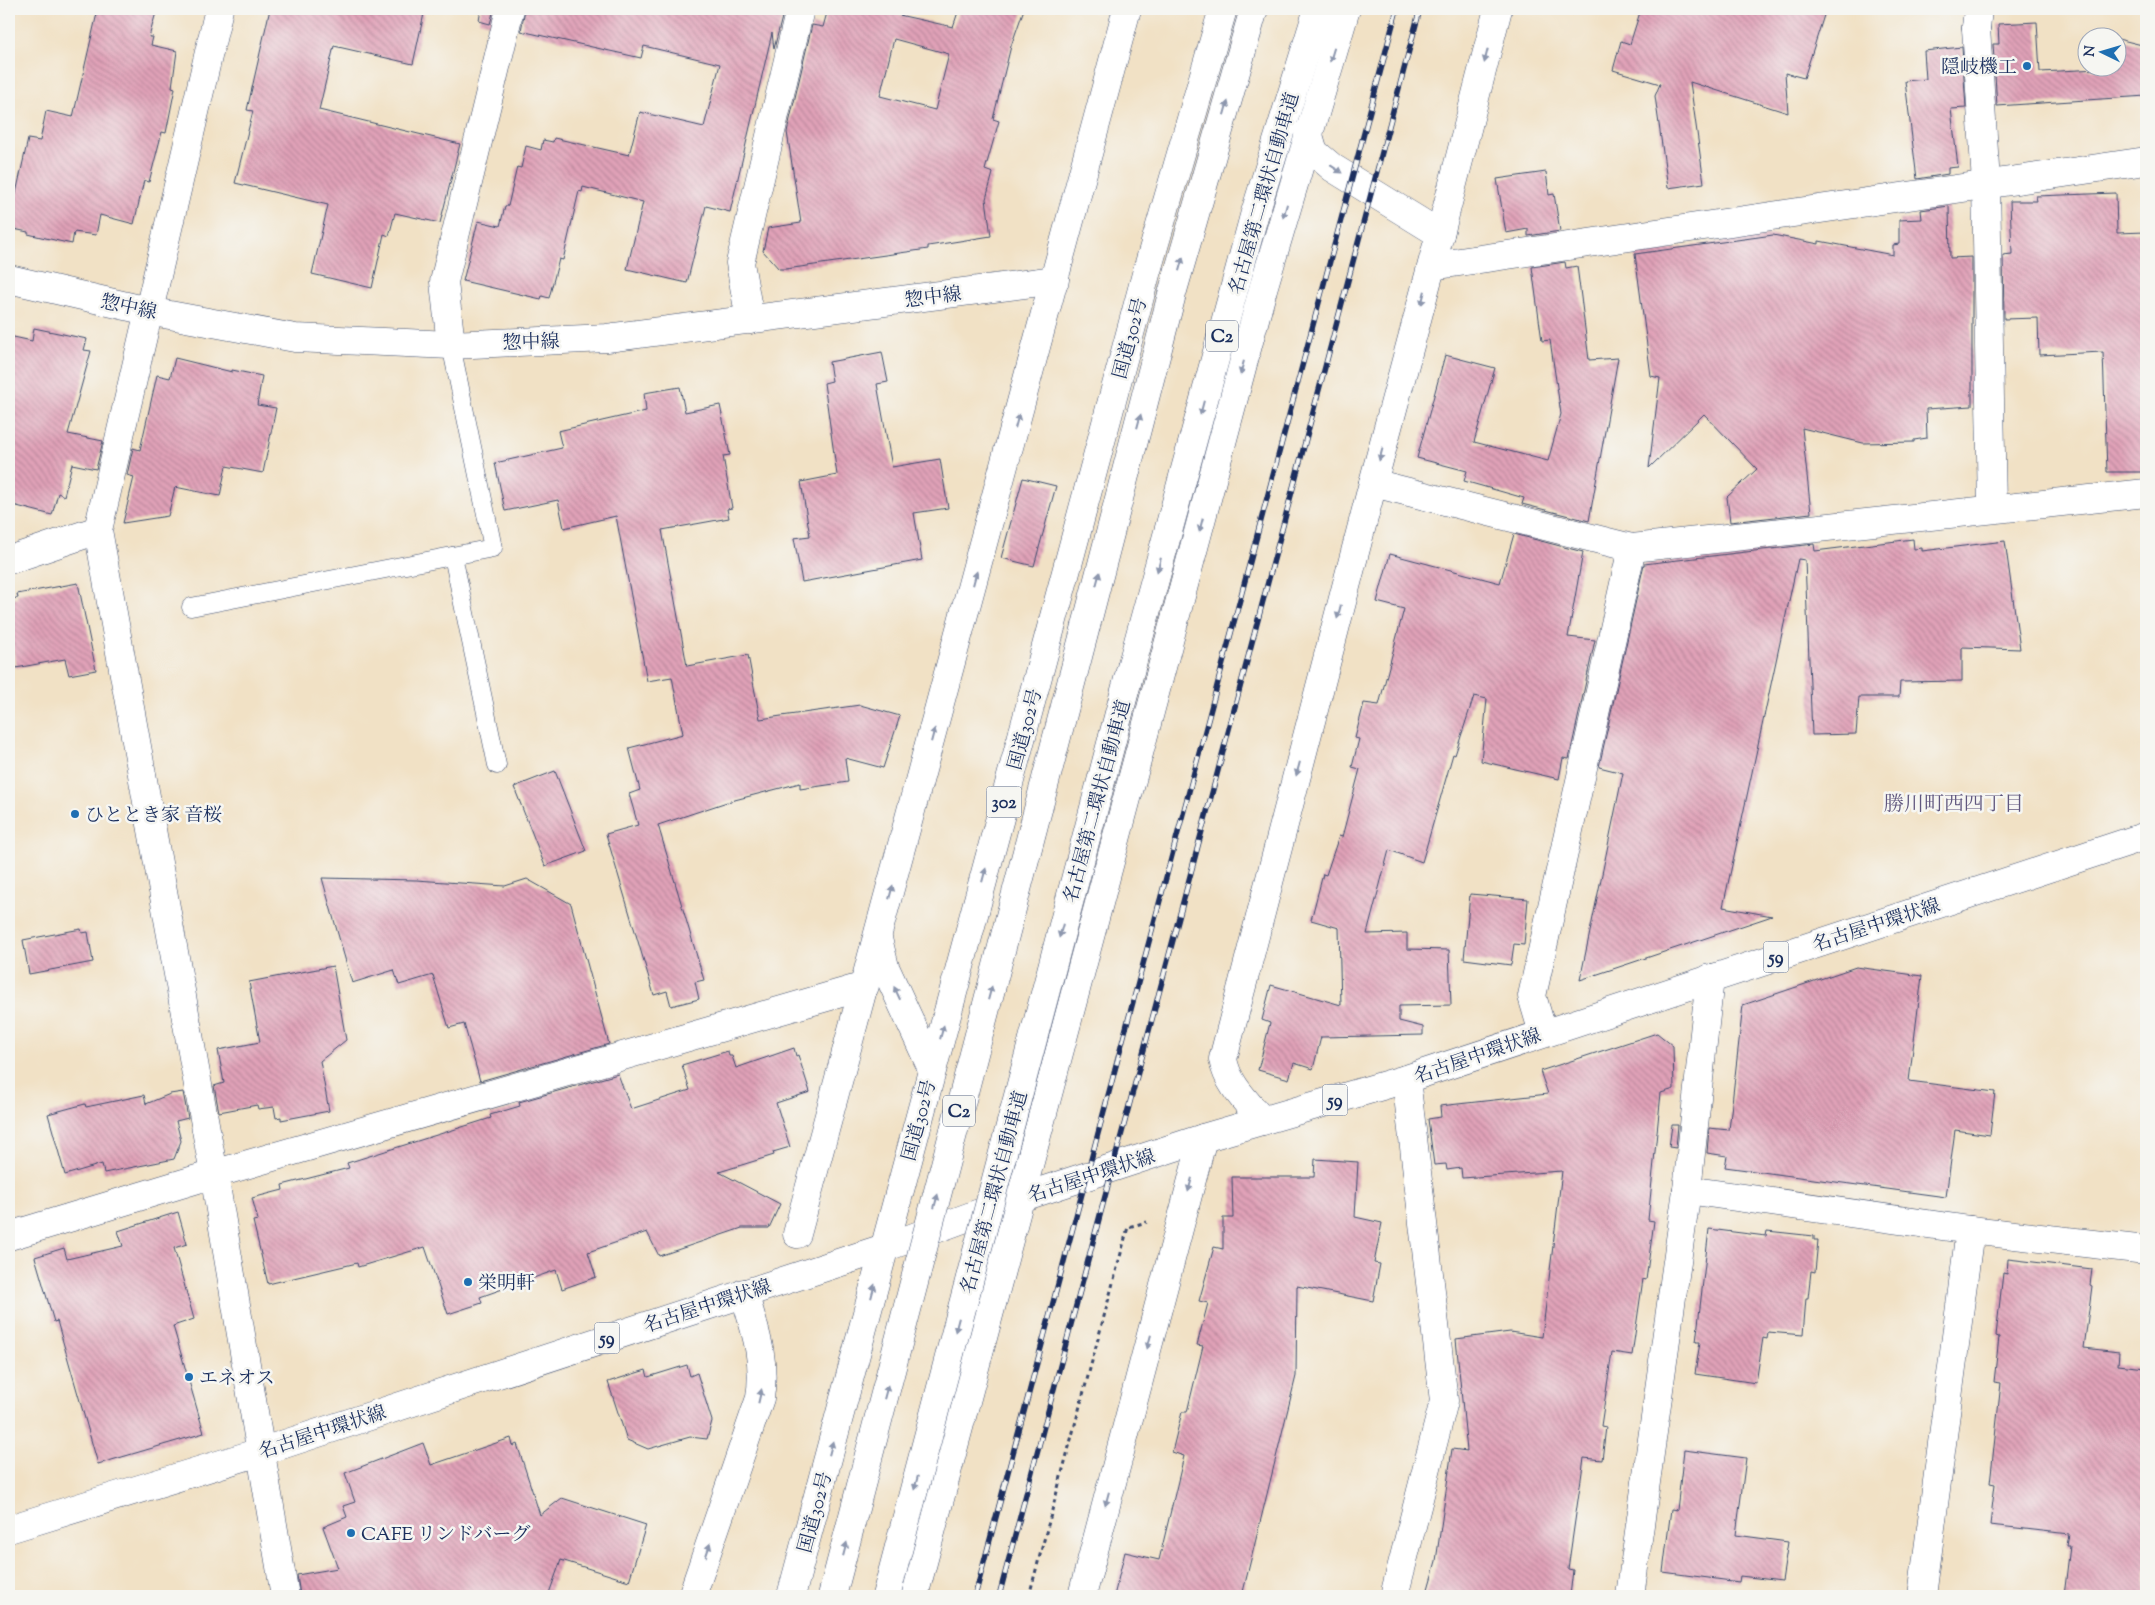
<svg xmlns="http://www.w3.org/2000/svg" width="2155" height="1605" font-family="'Sorts Mill Goudy','Noto Serif JP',serif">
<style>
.building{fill:url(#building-back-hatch);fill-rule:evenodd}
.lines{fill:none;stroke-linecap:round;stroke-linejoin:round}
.service-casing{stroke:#3b4a6d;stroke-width:19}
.minor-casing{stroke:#3b4a6d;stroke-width:29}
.tertiary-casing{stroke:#3b4a6d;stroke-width:29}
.primary-casing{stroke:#3b4a6d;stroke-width:29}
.trunk-casing{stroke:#3b4a6d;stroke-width:29}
.motorway-casing{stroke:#3b4a6d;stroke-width:29}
.path{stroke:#3b4a6d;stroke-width:3;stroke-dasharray:4 4;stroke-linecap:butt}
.service{stroke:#fff;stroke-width:18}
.minor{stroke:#fff;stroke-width:28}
.tertiary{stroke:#fff;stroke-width:28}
.primary{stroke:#fff;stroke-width:28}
.trunk{stroke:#fff;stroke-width:28}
.motorway{stroke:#fff;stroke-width:28}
.rail-casing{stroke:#1b2f5e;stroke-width:5.5}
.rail{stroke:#f6f6f2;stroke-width:4;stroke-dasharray:11;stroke-linecap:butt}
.motorway-bridge-casing{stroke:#3b4a6d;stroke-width:29;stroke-linecap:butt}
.motorway-bridge{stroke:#fff;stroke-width:28}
.oneway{fill:#8d97ae}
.poi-dot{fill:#1f6fb2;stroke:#f6f6f2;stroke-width:2}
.labels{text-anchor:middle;stroke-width:5;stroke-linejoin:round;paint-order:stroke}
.shield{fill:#f6f6f2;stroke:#5d6b8a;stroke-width:1}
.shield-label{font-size:18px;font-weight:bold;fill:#1b2f5e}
.poi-label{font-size:19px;fill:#1b2f5e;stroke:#f6f6f2;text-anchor:start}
.street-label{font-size:19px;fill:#1b2f5e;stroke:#f6f6f2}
.neighbourhood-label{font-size:20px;fill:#60577e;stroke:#f6f6f2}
</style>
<defs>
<pattern id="building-back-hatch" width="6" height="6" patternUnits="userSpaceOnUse" patternTransform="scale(1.25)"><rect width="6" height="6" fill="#e1a2b8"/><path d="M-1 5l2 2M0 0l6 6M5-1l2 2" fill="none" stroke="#b68499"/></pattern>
</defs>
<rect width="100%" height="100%" fill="#f6f6f2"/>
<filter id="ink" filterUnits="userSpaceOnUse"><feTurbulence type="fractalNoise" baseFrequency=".02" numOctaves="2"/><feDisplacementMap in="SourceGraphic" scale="10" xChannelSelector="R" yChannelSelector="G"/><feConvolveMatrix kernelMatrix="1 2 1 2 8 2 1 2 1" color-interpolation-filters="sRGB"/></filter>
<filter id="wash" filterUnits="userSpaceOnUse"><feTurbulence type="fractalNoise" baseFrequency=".0096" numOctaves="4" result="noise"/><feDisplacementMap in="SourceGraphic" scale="20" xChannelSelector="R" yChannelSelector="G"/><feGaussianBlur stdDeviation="1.12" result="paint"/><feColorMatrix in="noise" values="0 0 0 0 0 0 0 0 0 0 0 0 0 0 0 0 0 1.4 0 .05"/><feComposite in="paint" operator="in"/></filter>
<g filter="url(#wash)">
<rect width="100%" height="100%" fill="#f1e1c5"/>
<g id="blocks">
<g class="building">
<polygon points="98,9 157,9 149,37 153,37 151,45 177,51 172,87 175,88 166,133 162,132 149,182 144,180 134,224 100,215 96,235 74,232 72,244 28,234 28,232 9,228 9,225 28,139 40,141 46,111 73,117"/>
<polygon points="270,9 425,9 413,64 334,46 319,110 460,144 440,223 395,213 389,236 384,234 372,288 312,274 328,205 235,183 253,111 247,110"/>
<polygon points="481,9 494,9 490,24 479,21"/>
<polygon points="525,9 747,9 782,17 774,49 772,33 730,212 706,206 687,283 627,269 643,202 583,187 582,192 579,191 563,260 559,259 549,298 542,296 541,299 463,281 478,221 500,226 505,206 508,206 517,167 521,168 526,146 541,150 543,140 553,142 554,138 629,155 640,112 704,127 720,64 644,46 641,58 521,31"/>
<path d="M828,9H885L900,12L899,15L953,27L959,9H1024L1011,46L993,119L999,121L985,170L993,173L986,199L991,236L928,246V249L786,269H779L763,251L768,228L801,223L787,132L812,25L823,27ZM894,39L949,54L935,110L880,96Z"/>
<polygon points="1641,9 1826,9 1804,78 1785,73 1788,113 1690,82 1704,183 1668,188 1655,96 1660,84 1613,70 1621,41 1630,44"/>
<polygon points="2037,22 2040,72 2118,68 2118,39 2146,46 2146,96 1997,106 1993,44 1999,44 1998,24"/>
<polygon points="1962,47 1966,108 1951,109 1958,167 1948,168 1948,174 1917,179 1905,81 1926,79 1924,51"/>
<polygon points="1546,172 1549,195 1554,194 1560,231 1528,236 1528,229 1506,233 1497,179"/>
<polygon points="2116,193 2117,233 2146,232 2146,472 2107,472 2103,352 2039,355 2038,318 2004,319 2003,255 2012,254 2010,201 2037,201 2036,196"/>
<polygon points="1949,206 1950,258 1972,257 1972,406 1926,409 1927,438 1914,440 1914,442 1863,443 1802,428 1811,513 1730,522 1727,497 1757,469 1704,414 1649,468 1660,378 1651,376 1635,254 1773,235 1819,244 1819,241 1893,255 1893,245 1899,244 1899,220 1922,219 1921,210"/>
<polygon points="1565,262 1566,268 1577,266 1589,360 1618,358 1589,521 1522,504 1524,498 1464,481 1467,471 1417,458 1445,355 1495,368 1474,442 1548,461 1561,414 1550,340 1542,341 1532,267"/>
<polygon points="34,328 87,339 84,350 91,351 68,434 103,441 96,469 72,464 64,496 58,493 52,515 9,504 9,336 32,341"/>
<polygon points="882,352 888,382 877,384 892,467 940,459 948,508 914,513 922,560 802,582 794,538 810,536 801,482 837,475 824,383 832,381 829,362"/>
<polygon points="175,358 232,372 232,370 262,376 257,405 276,408 263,473 226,466 220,496 175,487 168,516 123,523 134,477 127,475 133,448 140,450 157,375 170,378"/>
<polygon points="680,387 685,412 720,405 730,455 723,456 732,508 727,509 729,518 662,530 687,666 748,655 760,719 860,705 900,716 883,768 845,758 848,782 800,789 800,783 727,802 658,825 704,980 695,982 699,999 671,1006 667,991 654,995 606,834 638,825 629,794 640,790 629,748 683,734 672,677 647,681 616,516 564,528 558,500 505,511 495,463 562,448 558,431 646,411 644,393"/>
<polygon points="1023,478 1056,486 1034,566 1001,558"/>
<polygon points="1514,534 1583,552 1568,637 1595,640 1569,759 1563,758 1559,779 1481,761 1487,699 1474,696 1455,755 1453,754 1422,862 1389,850 1367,934 1407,933 1407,949 1449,950 1451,1005 1399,1006 1399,1021 1423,1027 1423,1035 1321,1037 1313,1069 1294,1063 1289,1079 1258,1070 1270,1023 1262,1020 1271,985 1341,1005 1339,928 1311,920 1323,874 1326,875 1339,836 1342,837 1360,769 1352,767 1359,739 1355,738 1364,703 1379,705 1404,609 1377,602 1390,554 1500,583"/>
<polygon points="1913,539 1914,549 1922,548 1922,551 2005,541 2020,649 1962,647 1962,681 1900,682 1899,697 1859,697 1856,734 1812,735 1805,560 1798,559 1723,907 1772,916 1580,980 1623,773 1599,767 1644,564 1814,544 1815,551"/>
<polygon points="78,583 96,670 69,675 65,659 16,668 9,623 9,599 18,598 17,594"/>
<polygon points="555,771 586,851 545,866 514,787"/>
<polygon points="322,878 416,880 505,886 527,879 571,904 609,1044 480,1081 464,1024 449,1028 433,975 399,985 394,970 352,983"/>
<polygon points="1470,894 1528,899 1524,945 1514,944 1511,965 1464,959"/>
<polygon points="81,929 82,933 88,932 93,962 29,974 23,940"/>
<polygon points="333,966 346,1040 320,1061 329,1111 281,1120 281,1117 276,1118 274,1107 258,1109 257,1105 219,1112 214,1086 224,1083 218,1050 260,1042 249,982"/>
<polygon points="1856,967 1922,976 1909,1081 1995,1092 1990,1135 1955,1130 1946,1197 1725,1167 1727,1156 1707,1153 1709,1128 1729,1130 1743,1005"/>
<polygon points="1657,1033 1673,1046 1674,1089 1661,1093 1648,1220 1654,1221 1646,1280 1643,1279 1632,1355 1612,1352 1601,1426 1606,1427 1602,1460 1584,1458 1568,1569 1573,1570 1570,1596 1426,1596 1436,1561 1452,1449 1467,1451 1456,1339 1510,1332 1542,1337 1562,1171 1462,1178 1461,1168 1447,1170 1446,1164 1434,1165 1428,1119 1441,1117 1440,1106 1548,1094 1540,1071"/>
<polygon points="794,1048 796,1056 798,1055 810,1092 776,1103 790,1147 773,1152 774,1155 719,1172 780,1204 769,1228 742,1228 659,1256 647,1232 588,1252 596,1277 562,1289 556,1270 480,1297 482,1303 448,1314 425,1247 358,1267 357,1263 268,1284 253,1221 258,1220 252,1198 283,1190 282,1185 349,1168 347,1163 491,1118 490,1115 520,1106 519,1102 618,1074 631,1109 690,1090 682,1065 728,1051 729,1056 732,1056 736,1068"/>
<polygon points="183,1092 188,1118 176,1121 181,1141 174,1159 104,1173 102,1164 65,1175 48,1114 85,1104 86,1107 144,1095 146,1104 170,1094"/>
<polygon points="1672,1125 1678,1125 1676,1148 1669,1147"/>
<polygon points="1315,1159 1358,1162 1355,1217 1382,1223 1374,1263 1380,1264 1373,1301 1297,1286 1296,1376 1242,1596 1114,1596 1125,1552 1159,1560 1184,1456 1172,1452 1182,1412 1187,1412 1203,1346 1197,1345 1208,1303 1199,1301 1214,1247 1223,1249 1223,1218 1233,1218 1232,1177 1314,1177"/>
<polygon points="178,1212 187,1244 174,1248 194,1319 173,1326 204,1433 98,1464 57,1321 54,1322 35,1257 64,1248 67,1259 123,1246 118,1231"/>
<polygon points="1709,1229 1766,1236 1767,1231 1814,1236 1814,1240 1818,1240 1815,1272 1811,1271 1808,1298 1806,1298 1803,1335 1768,1332 1767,1339 1763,1338 1756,1383 1695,1374 1700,1342 1696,1342"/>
<polygon points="2008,1259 2092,1269 2090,1285 2092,1286 2084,1348 2119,1352 2118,1365 2146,1368 2146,1596 2064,1596 2070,1546 2067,1546 2069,1534 1990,1525 1995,1484 1990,1483 2001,1383 1994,1382 1999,1337 1996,1336 2003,1273 2007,1274"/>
<polygon points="687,1365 690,1376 697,1373 712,1421 707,1439 690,1437 648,1449 627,1440 608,1382 646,1370 648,1377"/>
<polygon points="511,1438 513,1446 517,1444 540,1515 562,1498 646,1525 629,1581 561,1560 548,1596 300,1596 297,1575 338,1568 323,1527 347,1517 343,1506 355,1502 345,1473 423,1443 431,1465"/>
<polygon points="1684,1450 1746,1458 1736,1535 1788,1542 1782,1581 1740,1576 1739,1582 1663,1572 1671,1509 1677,1510"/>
</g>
</g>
</g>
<g filter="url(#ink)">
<use href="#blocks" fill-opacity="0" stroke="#3b4a6d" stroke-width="1"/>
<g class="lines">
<defs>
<g id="service">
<polyline points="453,556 497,765"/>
<polyline points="191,607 493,548 451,345"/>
</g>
<g id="minor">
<polyline points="219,9 98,530 214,1174 285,1596"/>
<polyline points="1976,28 1986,183 1992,508"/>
<polyline points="1432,266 2146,161"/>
<polyline points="750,320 740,263 800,9"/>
<polyline points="451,345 444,282 510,9"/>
<polyline points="1373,483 1632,548 1532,996 1543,1033"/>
<polyline points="1632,548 2146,493"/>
<polyline points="9,560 98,530"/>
<polyline points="878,939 885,967 932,1069"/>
<path d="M1263,1121C1247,1102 1227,1084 1223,1059L1373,483L1440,234L1333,168L1314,152L1308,132"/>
<polyline points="1687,1190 1970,1230 2146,1250"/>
<polyline points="797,1234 1127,9"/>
<polyline points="9,1236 214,1174 865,986"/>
<path d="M692,1596L760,1398C766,1359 755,1330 744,1293"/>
<polyline points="1082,1596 1203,1138"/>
<polyline points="1394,1596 1444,1401 1406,1079"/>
<polyline points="1630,1596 1687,1190 1710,978"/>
<polyline points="1922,1596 1970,1230"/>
</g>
<g id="tertiary">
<polyline points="1976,28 1978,9"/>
<polyline points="1440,234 1498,9"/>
<polyline points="9,279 148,311 295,338 451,345 607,338 1055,280"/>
</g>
<polyline id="primary" points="9,1529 260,1452 884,1248 1023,1197 1203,1138 1406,1079 2146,836"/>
<g id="trunk">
<polyline points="791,1596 1146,274 1223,9"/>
<polyline points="914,1596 1263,289 1346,9"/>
</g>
<g id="motorway">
<polyline points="1086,626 1172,294 1254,9"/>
<polyline points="1132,664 1254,216 1318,9"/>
</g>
</defs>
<use href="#service" class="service-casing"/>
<use href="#minor" class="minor-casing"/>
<use href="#tertiary" class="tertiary-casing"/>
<use href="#primary" class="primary-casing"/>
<use href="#trunk" class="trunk-casing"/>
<use href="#motorway" class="motorway-casing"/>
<polyline class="path" points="1029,1596 1128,1227 1147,1222"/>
<use href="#service" class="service"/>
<use href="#minor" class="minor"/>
<use href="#tertiary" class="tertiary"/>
<use href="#primary" class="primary"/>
<use href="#trunk" class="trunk"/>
<use href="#motorway" class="motorway"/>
<defs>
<g id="rail">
<polyline points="975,1596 1397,9"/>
<polyline points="999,1596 1420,9"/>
</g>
</defs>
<use href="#rail" class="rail-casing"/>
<use href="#rail" class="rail"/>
<defs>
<g id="motorway-bridge">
<polyline points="832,1596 1086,626"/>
<polyline points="886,1596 1132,664"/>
</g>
</defs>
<use href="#motorway-bridge" class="motorway-bridge-casing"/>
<use href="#motorway-bridge" class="motorway-bridge"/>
</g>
<defs><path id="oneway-solid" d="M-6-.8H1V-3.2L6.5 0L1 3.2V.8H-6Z" transform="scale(1.25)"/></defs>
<g class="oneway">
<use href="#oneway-solid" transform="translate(1332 55) rotate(107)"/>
<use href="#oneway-solid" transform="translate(1486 56) rotate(104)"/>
<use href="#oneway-solid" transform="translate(1226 108) rotate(-74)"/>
<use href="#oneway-solid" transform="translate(1336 169) rotate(34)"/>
<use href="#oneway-solid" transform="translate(1285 211) rotate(106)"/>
<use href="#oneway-solid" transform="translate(1181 264) rotate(-74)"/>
<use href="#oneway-solid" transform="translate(1423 298) rotate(105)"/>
<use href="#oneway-solid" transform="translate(1242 368) rotate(105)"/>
<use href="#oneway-solid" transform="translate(1202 408) rotate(105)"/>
<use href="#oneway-solid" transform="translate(1017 421) rotate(-75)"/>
<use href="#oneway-solid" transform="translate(1139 421) rotate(-75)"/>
<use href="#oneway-solid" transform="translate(1381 454) rotate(105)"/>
<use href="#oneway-solid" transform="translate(1201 525) rotate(105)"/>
<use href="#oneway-solid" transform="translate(1159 565) rotate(105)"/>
<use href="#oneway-solid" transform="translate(975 578) rotate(-75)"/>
<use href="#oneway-solid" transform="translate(1098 579) rotate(-75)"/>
<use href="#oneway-solid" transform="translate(1339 612) rotate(105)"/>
<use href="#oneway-solid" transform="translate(933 735) rotate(-75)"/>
<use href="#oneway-solid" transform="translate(1298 769) rotate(105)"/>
<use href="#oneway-solid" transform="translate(984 875) rotate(-75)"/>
<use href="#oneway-solid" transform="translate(891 892) rotate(-75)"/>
<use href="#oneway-solid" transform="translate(1061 931) rotate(105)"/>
<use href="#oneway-solid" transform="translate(897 993) rotate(-115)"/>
<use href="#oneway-solid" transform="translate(990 993) rotate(-75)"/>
<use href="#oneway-solid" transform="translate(942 1032) rotate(-75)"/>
<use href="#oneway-solid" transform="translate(1190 1185) rotate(105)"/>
<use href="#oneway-solid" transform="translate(936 1201) rotate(-75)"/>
<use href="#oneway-solid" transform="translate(873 1291) rotate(-75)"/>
<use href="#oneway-solid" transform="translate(957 1325) rotate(105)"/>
<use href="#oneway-solid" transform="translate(1149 1342) rotate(105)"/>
<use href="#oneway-solid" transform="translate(886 1392) rotate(-75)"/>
<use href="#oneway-solid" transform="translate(760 1396) rotate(-77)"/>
<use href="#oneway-solid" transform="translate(831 1448) rotate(-75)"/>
<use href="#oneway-solid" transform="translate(916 1483) rotate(105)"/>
<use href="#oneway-solid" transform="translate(1107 1499) rotate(105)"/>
<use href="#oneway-solid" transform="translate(845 1549) rotate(-75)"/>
<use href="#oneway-solid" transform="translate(708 1550) rotate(-71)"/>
</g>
</g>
<g class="poi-dot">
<circle cx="2027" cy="66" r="5"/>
<circle cx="75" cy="814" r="5"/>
<circle cx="468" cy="1282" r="5"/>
<circle cx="189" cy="1377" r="5"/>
<circle cx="351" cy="1533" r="5"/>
</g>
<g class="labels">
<g class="shield">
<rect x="1206" y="320.5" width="32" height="31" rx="4"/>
<rect x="986.5" y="786.5" width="35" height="31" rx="4"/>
<rect x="1763.5" y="941.5" width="25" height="31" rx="4"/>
<rect x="1322.5" y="1084.5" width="25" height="31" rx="4"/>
<rect x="943" y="1095.5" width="32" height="31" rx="4"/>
<rect x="594.5" y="1322.5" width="25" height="31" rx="4"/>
</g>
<g class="shield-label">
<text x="1222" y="342">C2</text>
<text x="1004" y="808">302</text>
<text x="1776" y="963">59</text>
<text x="1335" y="1106">59</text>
<text x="959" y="1117">C2</text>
<text x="607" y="1344">59</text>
</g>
<g class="poi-label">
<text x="2017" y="73" text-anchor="end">隠岐機工</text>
<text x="85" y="821">ひととき家 音桜</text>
<text x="478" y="1289">栄明軒</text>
<text x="199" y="1384">エネオス</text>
<text x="361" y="1540">CAFE リンドバーグ</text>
</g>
<g class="street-label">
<text transform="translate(1263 193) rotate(-74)" y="7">名古屋第二環状自動車道</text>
<text transform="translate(933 296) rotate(-7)" y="7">惣中線</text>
<text transform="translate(129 306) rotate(12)" y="7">惣中線</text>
<text transform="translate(1129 338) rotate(-75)" y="7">国道302号</text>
<text transform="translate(531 341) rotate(-2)" y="7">惣中線</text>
<text transform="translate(1024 729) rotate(-75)" y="7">国道302号</text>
<text transform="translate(1096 801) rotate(-75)" y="7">名古屋第二環状自動車道</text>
<text transform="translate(1876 924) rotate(-18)" y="7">名古屋中環状線</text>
<text transform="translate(1477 1055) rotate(-19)" y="7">名古屋中環状線</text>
<text transform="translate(918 1120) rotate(-75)" y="7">国道302号</text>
<text transform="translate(1091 1175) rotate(-18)" y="7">名古屋中環状線</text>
<text transform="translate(993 1192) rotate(-75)" y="7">名古屋第二環状自動車道</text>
<text transform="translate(707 1305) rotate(-18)" y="7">名古屋中環状線</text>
<text transform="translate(322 1431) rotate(-18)" y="7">名古屋中環状線</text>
<text transform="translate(814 1512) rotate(-75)" y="7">国道302号</text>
</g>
<g class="neighbourhood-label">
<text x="1954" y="810">勝川町西四丁目</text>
</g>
</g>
<rect width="2155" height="1605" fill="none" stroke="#f6f6f2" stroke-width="30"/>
<g transform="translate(2102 52) rotate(275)"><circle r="24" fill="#f6f6f2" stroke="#9ea6b7"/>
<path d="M0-4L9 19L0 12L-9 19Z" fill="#1f6fb2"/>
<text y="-8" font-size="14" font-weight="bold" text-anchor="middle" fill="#1b2f5e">N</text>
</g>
</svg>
